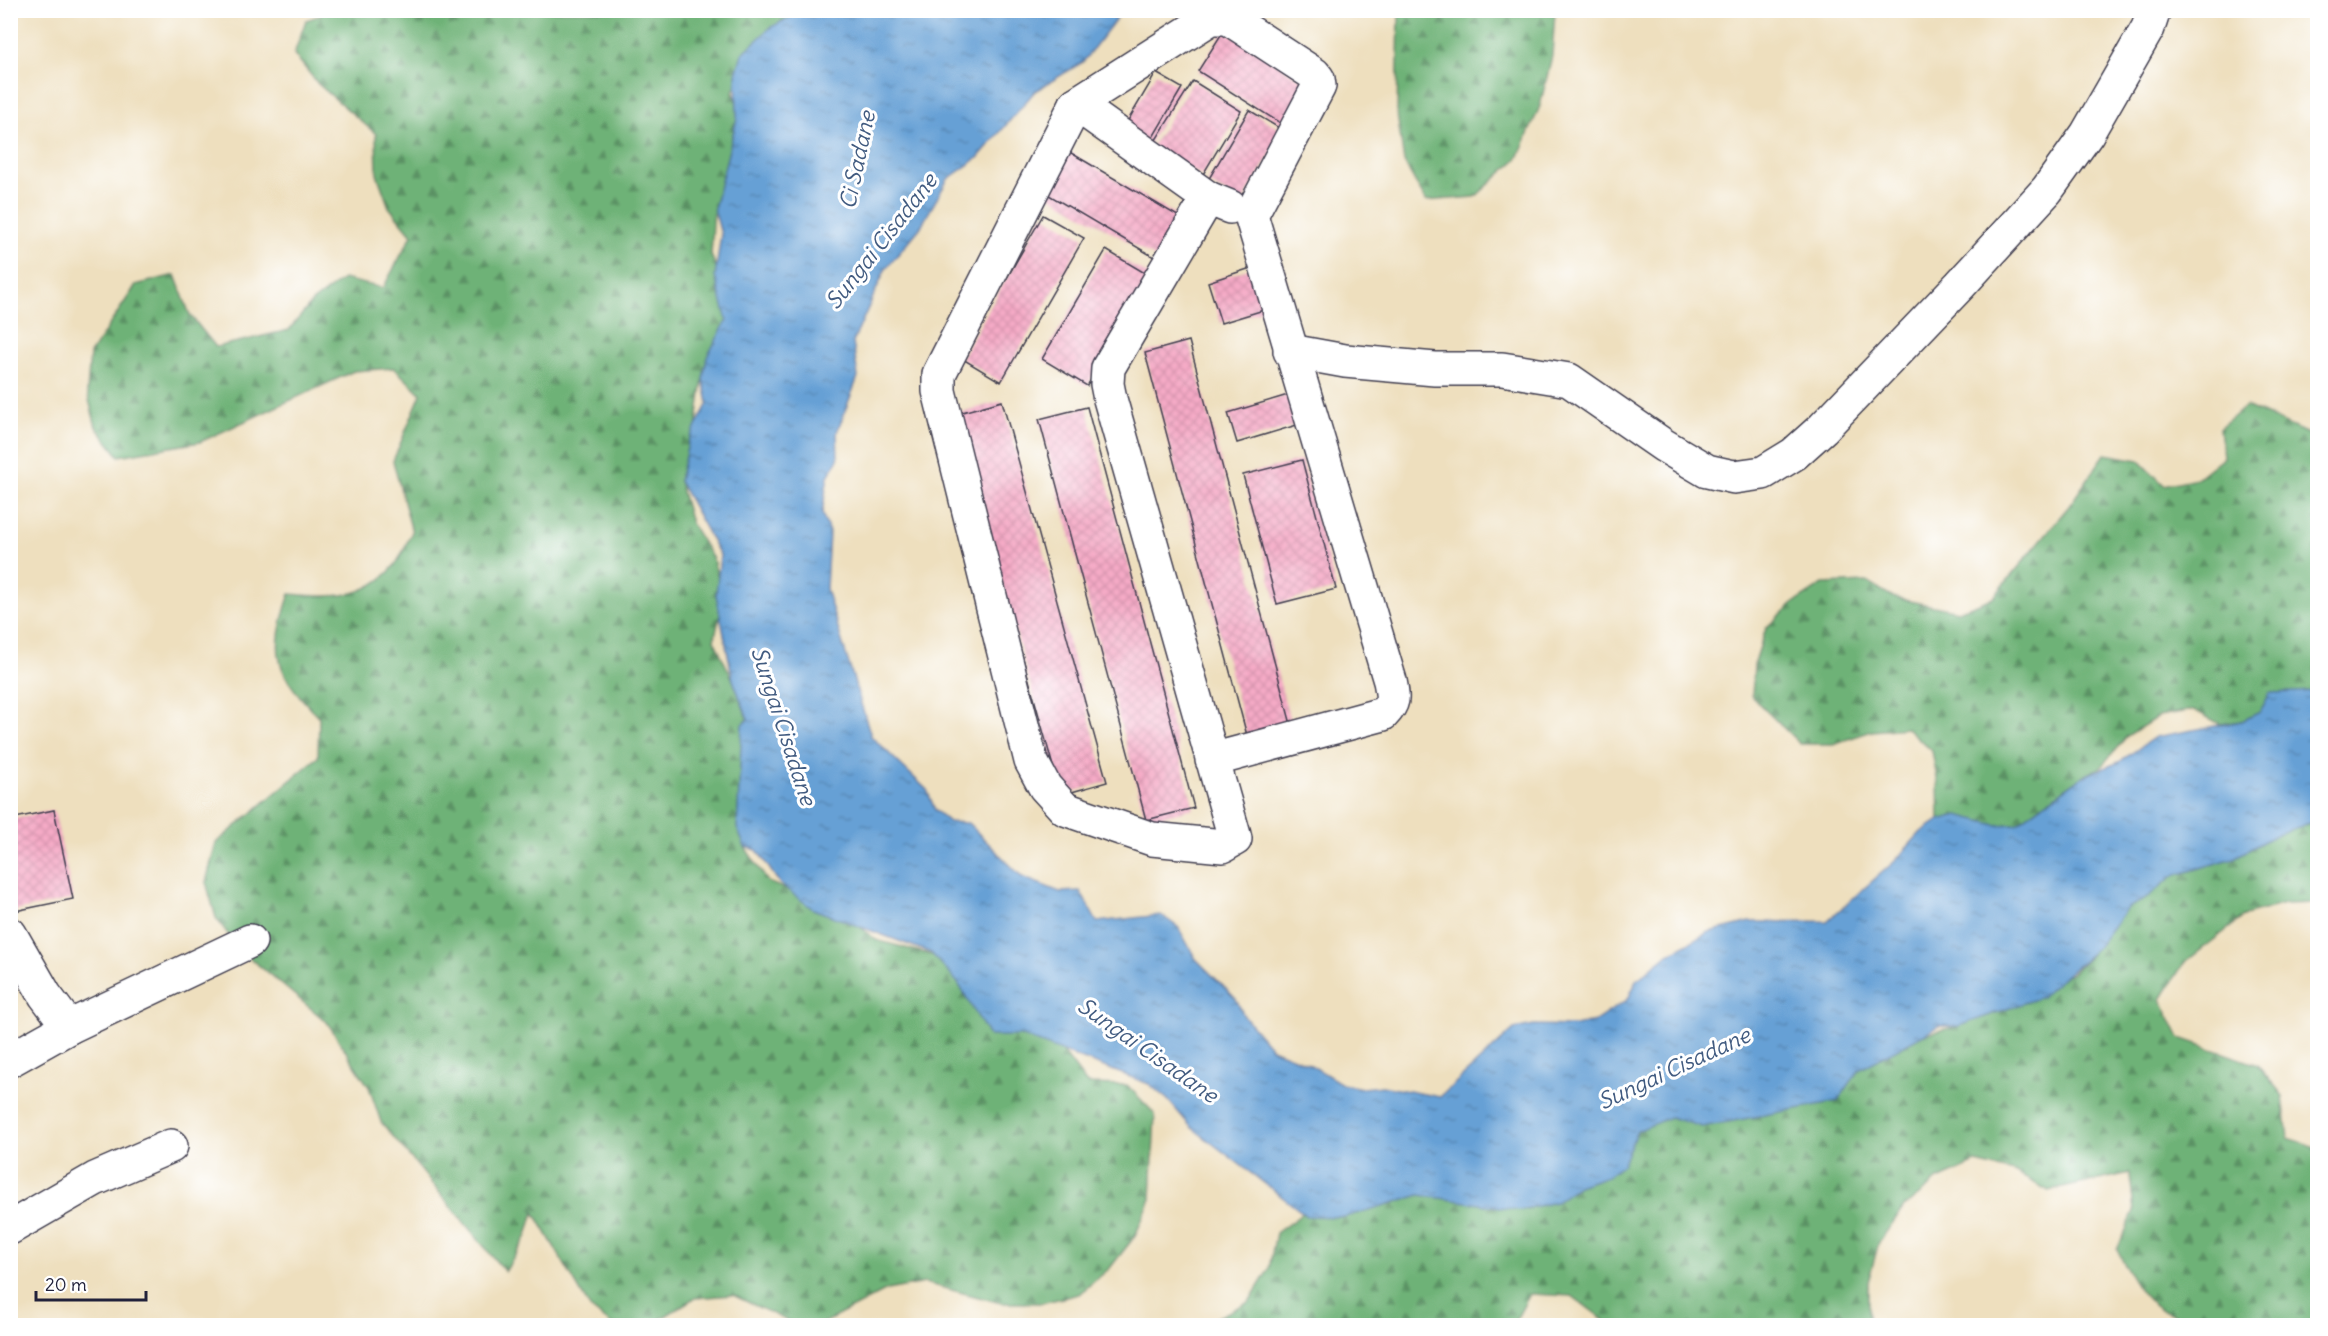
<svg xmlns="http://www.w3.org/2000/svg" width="2328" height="1336" font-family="Delius,sans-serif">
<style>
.forest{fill:url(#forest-firs);stroke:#486a59;stroke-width:1.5}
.water{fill:url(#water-ripples);stroke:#446188;stroke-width:1.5}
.building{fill:url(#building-cross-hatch)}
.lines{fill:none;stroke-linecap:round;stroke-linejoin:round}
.minor-casing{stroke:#413e4f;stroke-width:36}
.minor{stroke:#fff;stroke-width:33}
.labels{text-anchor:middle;stroke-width:6;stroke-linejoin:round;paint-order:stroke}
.water-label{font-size:22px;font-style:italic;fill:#415b80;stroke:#fff}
</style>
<defs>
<pattern id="forest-firs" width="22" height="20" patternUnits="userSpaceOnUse" patternTransform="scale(1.5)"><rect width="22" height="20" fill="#6eb277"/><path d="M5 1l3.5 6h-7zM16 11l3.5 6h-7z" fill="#5a9063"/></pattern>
<pattern id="water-ripples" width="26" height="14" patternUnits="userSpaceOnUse" patternTransform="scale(1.5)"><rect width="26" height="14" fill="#66a0d5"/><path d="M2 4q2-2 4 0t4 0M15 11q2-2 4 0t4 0" fill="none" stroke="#5482ae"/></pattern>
<pattern id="building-cross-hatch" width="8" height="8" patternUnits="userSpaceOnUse" patternTransform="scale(1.5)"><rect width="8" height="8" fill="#f5aac6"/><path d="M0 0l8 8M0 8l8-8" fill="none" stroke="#d292ab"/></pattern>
</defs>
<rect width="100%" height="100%" fill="#fff"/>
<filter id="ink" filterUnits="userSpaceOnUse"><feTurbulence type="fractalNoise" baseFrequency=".0167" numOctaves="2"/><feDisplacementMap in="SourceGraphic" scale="12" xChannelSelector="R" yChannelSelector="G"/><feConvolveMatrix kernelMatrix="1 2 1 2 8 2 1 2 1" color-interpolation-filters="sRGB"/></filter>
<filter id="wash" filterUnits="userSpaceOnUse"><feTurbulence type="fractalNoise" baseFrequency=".008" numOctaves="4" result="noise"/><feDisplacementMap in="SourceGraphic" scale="24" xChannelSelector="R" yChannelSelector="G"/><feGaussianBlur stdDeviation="1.35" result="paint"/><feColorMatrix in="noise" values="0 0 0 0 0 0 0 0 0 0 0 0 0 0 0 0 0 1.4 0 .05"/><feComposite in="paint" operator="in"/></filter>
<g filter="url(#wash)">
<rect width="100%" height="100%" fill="#eedfbe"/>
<g class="forest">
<path d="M323,11H809L754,51L733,91L747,133L714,208L711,255L729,297L726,341L703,379L694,443L679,481L691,523L713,559L724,599L714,640L733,680L748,720L745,847L768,882L845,914L876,940L954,961L1027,1028L1061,1049L1087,1084L1127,1085L1155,1114L1151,1199L1135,1236L1110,1268L1079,1294L1041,1303H1001L925,1283L887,1290L820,1325H796L733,1295L694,1298L659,1320L640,1325H612L590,1308L534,1212L527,1236L505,1272L381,1122L369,1087L327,1022L239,949L216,918L206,882L216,843L318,757L319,717C275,673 269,654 290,594C330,598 366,600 394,566C402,557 406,543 412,532L393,461L421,394L394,368L354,371L200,442L119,456L96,427L87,392L90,354L136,285L175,275L190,315L216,347L289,330L312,302L343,279L383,288L412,235L389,207L377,174L376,134L318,84L294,54L306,20L321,15Z"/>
<polygon points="1399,11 1555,11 1552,56 1540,106 1518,158 1475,197 1426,201 1404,162 1397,114"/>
<polygon points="2246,406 2317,438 2317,711 2220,724 2194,710 2159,716 2127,736 2100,768 2082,777 2016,824 1996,825 1939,820 1938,784 1932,751 1907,728 1872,731 1833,744 1800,744 1752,697 1754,665 1766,628 1792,604 1823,584 1867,582 1895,598 1958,611 1993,598 2069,506 2105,454 2139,460 2164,485 2197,478 2223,457 2220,427"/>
<path d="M2317,816V903L2284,904L2246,915L2184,963L2161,999L2180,1038L2258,1065L2283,1096L2288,1138L2317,1147V1325C2272,1325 2200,1332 2160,1309C2139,1296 2128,1271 2117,1250L2134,1212L2130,1173L2049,1191L2014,1172L1976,1163L1938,1180L1904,1207L1879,1242L1868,1282V1325H1606L1604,1320L1572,1296L1530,1294L1513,1325L1213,1326L1216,1318L1249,1302L1269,1269L1276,1233L1306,1211L1633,1122L1885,1043L1959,1026L2071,974L2096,949L2111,917L2173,876Z"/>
</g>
<polygon class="water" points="803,11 1125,11 1119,15 1083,62 1035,91 978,158 948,179 920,228 885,270 853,342 858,377 837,432 838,459 828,476 822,513 829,532 826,589 871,736 927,790 935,810 949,822 968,823 1022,877 1060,892 1080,891 1097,922 1161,915 1178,927 1196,959 1236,999 1244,1016 1272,1049 1309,1064 1342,1084 1362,1088 1382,1086 1440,1097 1514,1029 1534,1025 1575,1026 1595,1021 1628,999 1637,980 1668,954 1709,932 1750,922 1827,921 1894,862 1921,832 1939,820 1958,815 1996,825 2016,824 2082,777 2119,762 2155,737 2242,721 2260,712 2270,693 2317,691 2317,821 2277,834 2234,858 2173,876 2144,900 2127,908 2096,949 2041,997 1959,1026 1938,1026 1859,1070 1838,1101 1702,1127 1670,1117 1637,1131 1622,1165 1608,1176 1578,1186 1556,1202 1519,1210 1420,1195 1345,1217 1307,1216 1191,1127 1168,1100 1149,1084 1022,1036 989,1036 958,983 931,953 813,909 780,884 757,850 745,847 737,828 742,725 748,719 733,680 716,595 720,555 679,481 689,440 708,403 703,379 707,357 727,320 715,277 721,234 714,209 737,118 736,74 742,54 771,27"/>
<g id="blocks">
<g class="building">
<polygon points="1224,30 1313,87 1288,128 1198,71"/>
<polygon points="1156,73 1182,88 1149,144 1123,129"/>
<polygon points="1193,81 1241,111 1202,176 1152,146"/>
<polygon points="1249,110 1284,131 1242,203 1207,182"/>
<polygon points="1061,147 1188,222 1164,263 1037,188"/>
<polygon points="1043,215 1084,238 1001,382 961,358"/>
<polygon points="1106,250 1150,276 1087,386 1042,359"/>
<polygon points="1254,267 1267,309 1221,323 1208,282"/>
<polygon points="1189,341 1293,732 1249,743 1145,353"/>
<polygon points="1288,395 1297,425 1237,443 1228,413"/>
<polygon points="1002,401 1107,782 1061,795 955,414"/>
<polygon points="1087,407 1194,808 1146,820 1039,419"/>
<polygon points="1302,460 1336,589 1277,604 1243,475"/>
<polygon points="54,810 73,899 10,912 10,819"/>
</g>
</g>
</g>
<g filter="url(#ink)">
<use href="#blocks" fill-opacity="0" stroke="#413e4f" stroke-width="1.5"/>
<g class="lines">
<defs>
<g id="minor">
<polyline points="1076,104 1208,198 1230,207"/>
<path d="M1208,198L1108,368L1107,384L1110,399L1234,835L1235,839L1223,846L1152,839L1065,809L1045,787L1031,761L939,391V374L1076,104L1211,18H1228L1314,74L1318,79L1319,86L1251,215L1390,681C1393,697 1395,702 1383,714L1212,760"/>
<polyline points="1290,351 1345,361 1435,369 1502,369 1569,380 1663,445 1707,471 1734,477 1763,473 1794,454 1823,428 1960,285 2047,190 2087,134 2148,28 2154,10"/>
<polyline points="10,934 45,995 69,1027"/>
<polyline points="10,1060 69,1027 250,941"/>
<polyline points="10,1228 95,1179 171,1146"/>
</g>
</defs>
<use href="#minor" class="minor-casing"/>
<use href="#minor" class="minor"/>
</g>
</g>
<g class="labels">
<g class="water-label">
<text transform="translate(857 160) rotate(-78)" y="8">Ci Sadane</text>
<text transform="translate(881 241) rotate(-52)" y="8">Sungai Cisadane</text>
<text transform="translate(784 726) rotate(72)" y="8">Sungai Cisadane</text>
<text transform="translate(1148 1050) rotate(35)" y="8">Sungai Cisadane</text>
<text transform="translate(1674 1068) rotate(-25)" y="8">Sungai Cisadane</text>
</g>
</g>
<rect width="2328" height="1336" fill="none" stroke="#fff" stroke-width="36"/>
<path d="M36 1291v9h110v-9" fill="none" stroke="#22223b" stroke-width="3"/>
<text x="45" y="1291" font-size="18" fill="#22223b" stroke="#ffffff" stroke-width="4.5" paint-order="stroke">20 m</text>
</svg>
